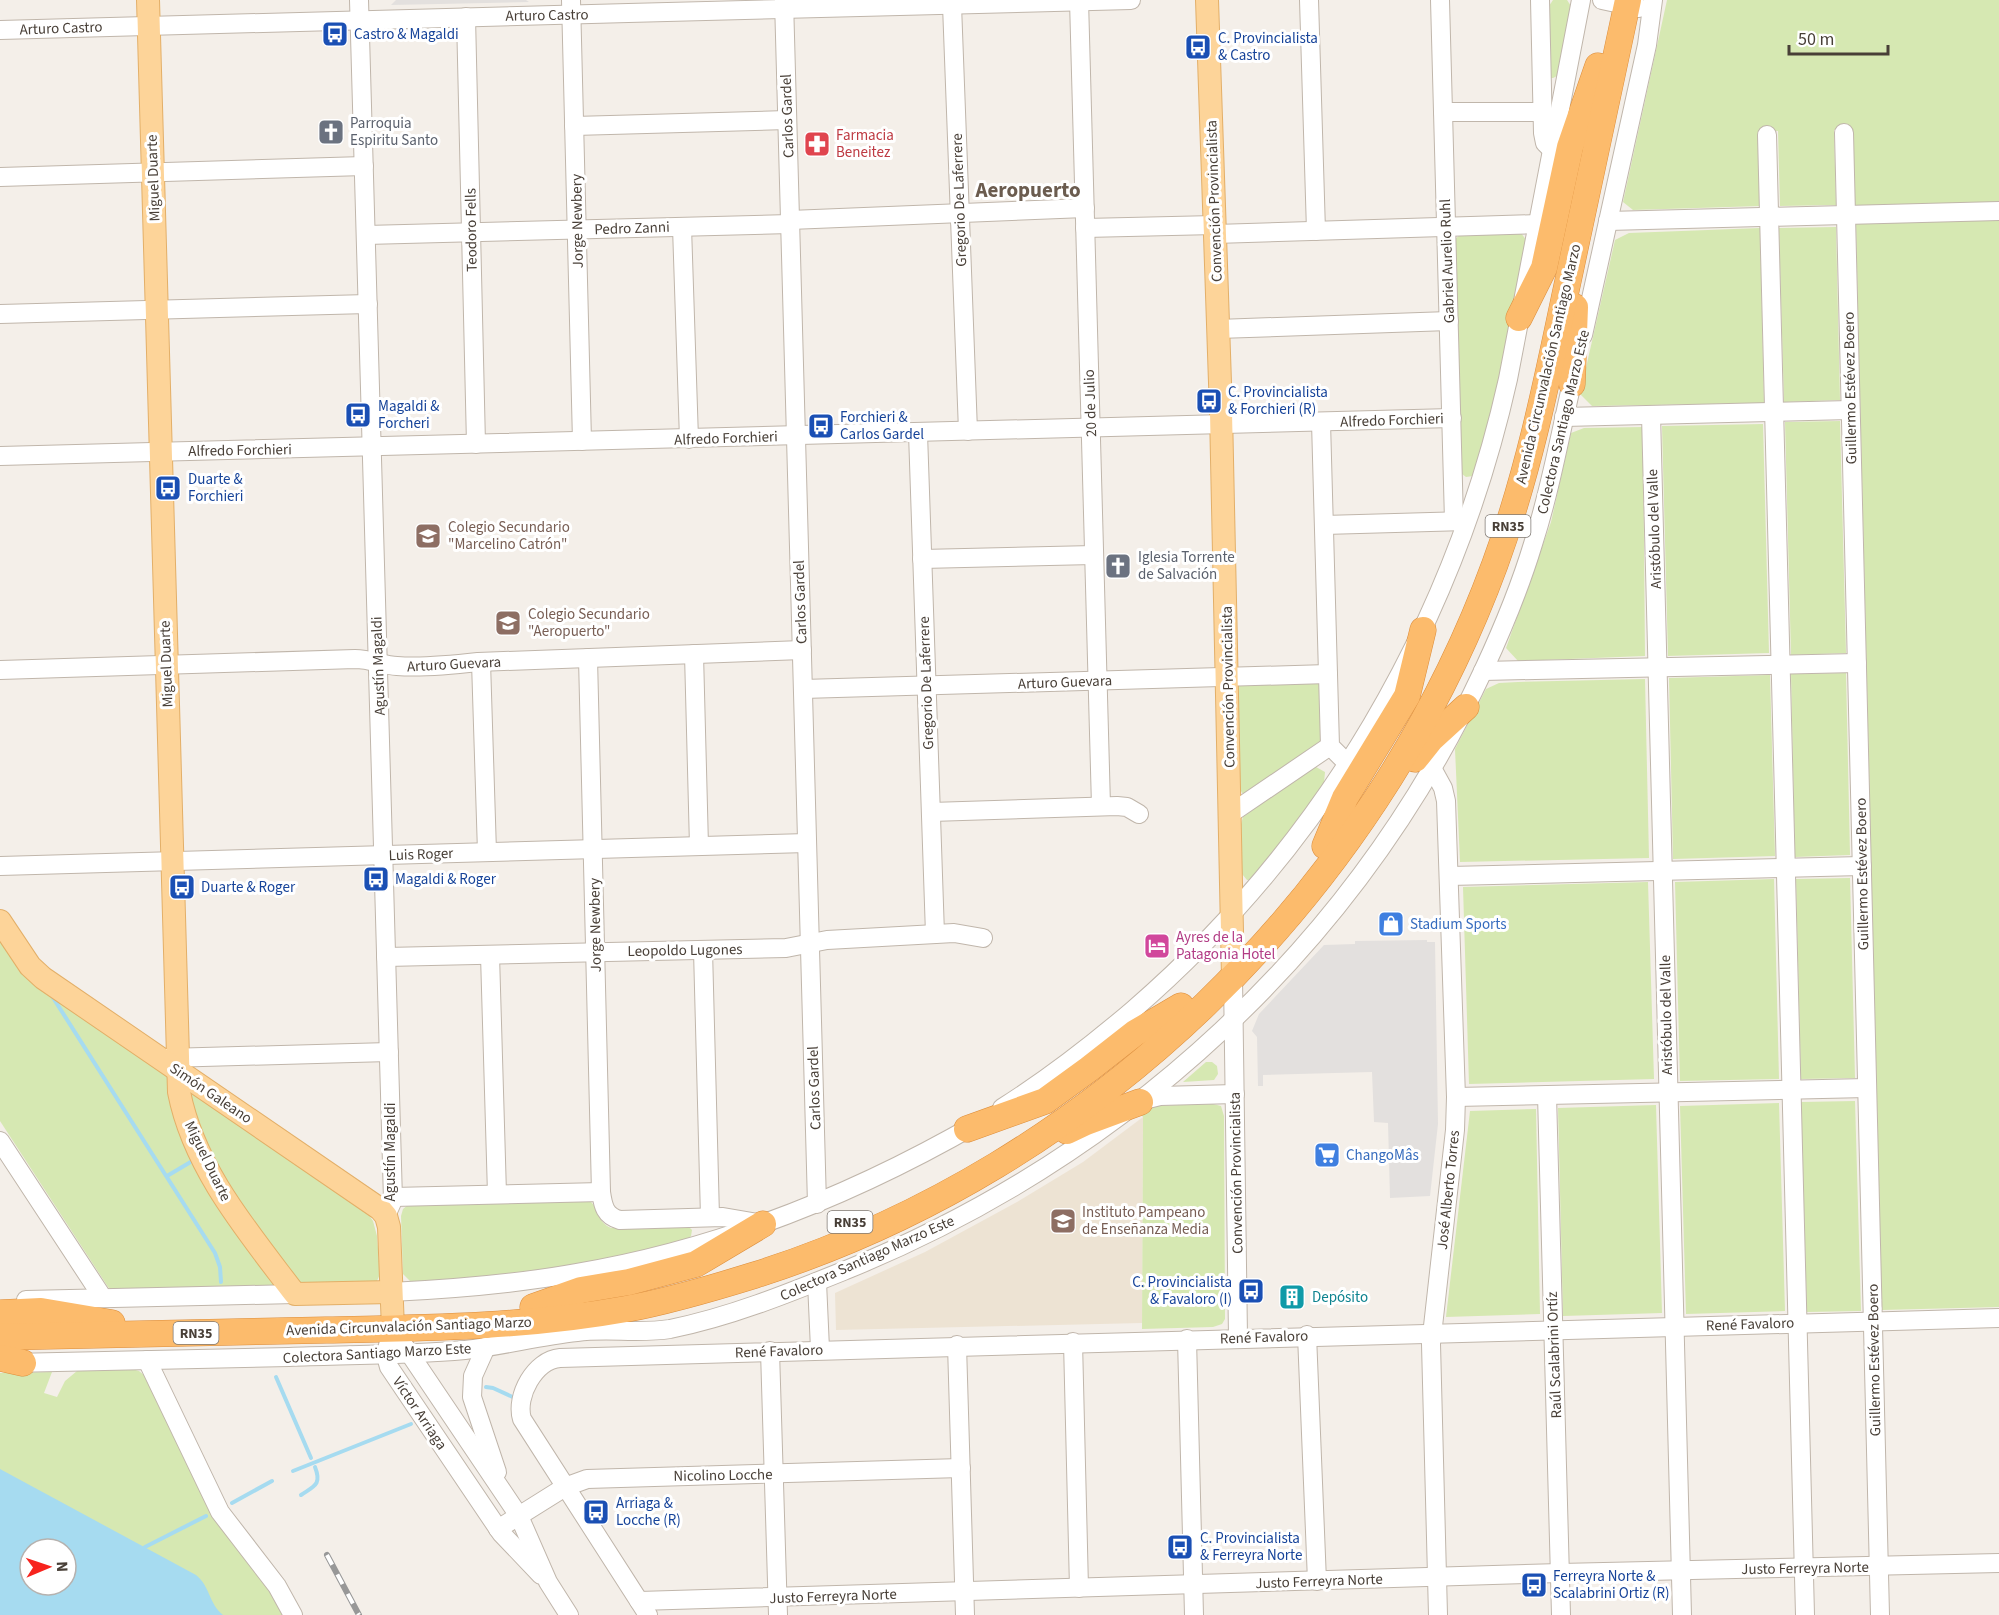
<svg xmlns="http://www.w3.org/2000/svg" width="1999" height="1615" font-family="'Source Sans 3',sans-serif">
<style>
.education{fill:#ede3d3}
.green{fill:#d6e8b2;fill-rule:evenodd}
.parking{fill:#e3e0de}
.water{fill:#a6dbf0;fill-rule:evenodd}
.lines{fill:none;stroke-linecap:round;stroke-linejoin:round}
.stream{stroke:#a6dbf0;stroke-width:4}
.minor-casing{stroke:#c0b6ab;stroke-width:20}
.major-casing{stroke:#e3af68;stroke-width:24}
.highway-casing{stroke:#dc8d3b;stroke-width:27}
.minor{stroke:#fff;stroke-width:18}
.major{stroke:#fdd499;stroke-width:22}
.highway{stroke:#fcbb6c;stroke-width:26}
.rail-casing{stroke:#989898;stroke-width:6}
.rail{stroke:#fff;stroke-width:4;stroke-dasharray:11;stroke-linecap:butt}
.labels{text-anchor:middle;stroke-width:6;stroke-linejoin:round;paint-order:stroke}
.shield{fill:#fff;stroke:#7f7973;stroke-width:1.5}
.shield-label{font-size:14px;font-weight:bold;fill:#483f37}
.street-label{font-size:15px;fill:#483f37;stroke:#fff}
.transit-label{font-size:15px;fill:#164399;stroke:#fff;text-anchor:start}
.worship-label{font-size:15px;fill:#5b616d;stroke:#fff;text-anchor:start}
.health-label{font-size:15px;fill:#be3a42;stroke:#fff;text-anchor:start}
.education-label{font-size:15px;fill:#785e54;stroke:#fff;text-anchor:start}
.shop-label{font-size:15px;fill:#366cbe;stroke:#fff;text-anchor:start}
.hotel-label{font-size:15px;fill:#b23c85;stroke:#fff;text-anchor:start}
.culture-label{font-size:15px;fill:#0d838f;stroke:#fff;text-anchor:start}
.district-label{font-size:21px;font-weight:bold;fill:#6b5c4f;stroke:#fff}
</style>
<rect width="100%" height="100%" fill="#f4efe9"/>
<polygon class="education" points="1143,1117 1142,1323 836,1330 835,1293 925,1252 1017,1202 1083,1162"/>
<g class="green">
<polygon points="1553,0 1567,0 1571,6 1571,11 1557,76 1553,78 1550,78 1549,6"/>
<polygon points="1667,0 1999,0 1999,202 1855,206 1852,129 1834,130 1836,205 1780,206 1778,131 1759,131 1761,206 1633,210 1623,202"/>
<polygon points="1999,220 1999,1307 1882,1310 1856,224"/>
<polygon points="1836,227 1840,400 1784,402 1779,228"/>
<polygon points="1760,228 1764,403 1592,406 1580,394 1615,240 1629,233"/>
<polygon points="1521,233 1527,241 1495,403 1473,476 1466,477 1462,474 1455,239 1461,234"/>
<polygon points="1840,421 1846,653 1791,655 1785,422"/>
<polygon points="1763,424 1769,653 1668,656 1662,426"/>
<polygon points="1643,427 1645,656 1518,661 1506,648 1551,522 1571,433 1584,428"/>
<polygon points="1846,673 1850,855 1795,857 1791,674"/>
<polygon points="1770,675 1775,856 1673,859 1669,678"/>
<polygon points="1645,679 1649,858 1460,862 1455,749 1486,689 1499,683 1518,682"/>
<polygon points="1315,681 1320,684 1322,737 1320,741 1246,794 1242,793 1240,789 1237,686"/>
<polygon points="1316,767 1325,772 1324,783 1272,856 1249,880 1247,880 1242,874 1241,824 1243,817 1308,769"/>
<polygon points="1850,878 1855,1078 1801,1079 1796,879"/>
<polygon points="1774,879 1779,1079 1680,1081 1675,882"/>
<polygon points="1648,882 1654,1079 1469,1084 1463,887"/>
<polygon points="0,937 165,1071 276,1286 111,1290 108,1287 0,1121"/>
<polygon points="1206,1062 1212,1062 1217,1066 1218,1074 1214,1080 1183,1082"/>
<polygon points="189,1090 364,1208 373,1221 377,1236 380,1274 377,1281 373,1284 300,1285 220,1174 185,1095"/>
<polygon points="1855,1101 1861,1311 1807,1312 1801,1102"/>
<polygon points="1779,1103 1785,1311 1686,1314 1680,1106"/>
<polygon points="1213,1104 1221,1106 1224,1116 1225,1319 1222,1324 1213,1327 1142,1329 1143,1117 1139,1111 1149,1106"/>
<polygon points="1656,1105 1662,1313 1563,1316 1558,1108"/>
<polygon points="1536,1109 1540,1314 1446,1317 1470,1111"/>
<path d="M590,1201C600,1210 597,1222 611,1228L688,1226L692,1230L691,1236L688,1239L613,1259L494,1277L411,1282L403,1274L401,1216L403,1209L409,1204Z"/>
<path d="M132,1369L139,1371L145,1376L211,1514L272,1595L284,1615H0V1373L52,1372L44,1393L57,1397L65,1381L77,1371ZM30,1549H66V1585H30Z"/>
</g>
<g class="parking">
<polygon points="396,0 526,0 529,2 391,5"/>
<polygon points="1427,940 1427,942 1435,942 1438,1124 1430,1196 1390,1198 1388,1123 1374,1122 1372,1072 1263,1075 1263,1086 1258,1086 1257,1037 1252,1031 1259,1014 1324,945 1355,944 1355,941"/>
</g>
<path class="water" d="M0,1469L196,1575C210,1586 209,1604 223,1615H0ZM30,1549H66V1585H30Z"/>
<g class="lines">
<g class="stream">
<polyline points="52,996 215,1253 220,1267 221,1282"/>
<polyline points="167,1176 194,1160"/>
<polyline points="276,1377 311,1458"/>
<polyline points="486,1387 493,1388 517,1399"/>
<polyline points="293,1471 411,1424"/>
<path d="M301,1495C314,1486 322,1485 315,1467"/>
<polyline points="232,1503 272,1481"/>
<polyline points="145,1547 206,1516"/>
</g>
<defs>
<g id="minor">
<polyline points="359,0 393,1200 389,1209 384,1214"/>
<polyline points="571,0 582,441"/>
<polyline points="784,0 817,1204"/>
<polyline points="1079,0 1101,806"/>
<polyline points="1309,0 1316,231"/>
<polyline points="1440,0 1454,521"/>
<polyline points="1540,0 1543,133 1545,143 1552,150"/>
<polyline points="1602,0 1639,8"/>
<polyline points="952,5 968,431"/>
<polyline points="466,17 476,444"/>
<path d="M0,30C377,18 754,11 1131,0"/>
<polyline points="1443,112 1543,112"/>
<polyline points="574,126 787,120"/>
<polyline points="1844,133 1880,1615"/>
<polyline points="1767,135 1805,1615"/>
<polyline points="0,177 364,166"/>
<polyline points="790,220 1085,208"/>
<polyline points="1608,221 1999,211"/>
<polyline points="682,227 689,439"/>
<polyline points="1085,228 1215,225"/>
<polyline points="1215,234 1538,224"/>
<polyline points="366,235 790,224"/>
<polyline points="0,314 368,304"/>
<polyline points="1218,329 1449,321"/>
<polyline points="1583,335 1647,45 1653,0"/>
<polyline points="1651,415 1682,1615"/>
<polyline points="1564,417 1850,410"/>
<polyline points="1321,422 1330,746 1348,764"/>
<polyline points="918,433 935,934"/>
<polyline points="0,456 1452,418"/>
<polyline points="1324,525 1466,521"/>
<polyline points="922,559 1094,555"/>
<polyline points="694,654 699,846"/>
<path d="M588,658L601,1192C603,1206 605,1216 620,1220L723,1217L763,1224"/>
<polyline points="481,662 487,852"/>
<path d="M0,670L355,659C370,659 383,665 397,666C424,668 452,665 478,662L802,650"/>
<polyline points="1483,671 1857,663"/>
<polyline points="803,689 1328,674"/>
<polyline points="1432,768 1443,788 1446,801 1456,1097 1455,1130 1431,1344 1438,1615"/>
<polyline points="931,812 1117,806 1127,807 1139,814"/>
<polyline points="1230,814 1330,746"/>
<polyline points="0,866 807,843"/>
<polyline points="1449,876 1862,866"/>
<polyline points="703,950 710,1217"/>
<polyline points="490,955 497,1194"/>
<polyline points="386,957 786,948 827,940 954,933 983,938"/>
<polyline points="1233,978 1238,1337"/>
<polyline points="167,1058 389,1052"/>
<polyline points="1547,1095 1561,1615"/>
<polyline points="1456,1097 1867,1088"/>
<polyline points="1144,1100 1160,1096 1235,1094"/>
<path d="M1002,1108C1048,1079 1092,1045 1133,1010C1325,844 1453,625 1508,379L1581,0"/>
<polyline points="0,1141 103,1298"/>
<polyline points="393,1197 601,1192"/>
<polyline points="817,1282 820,1349"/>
<path d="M391,1292C453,1289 515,1284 576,1273C719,1249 853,1195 978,1123"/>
<polyline points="26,1300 295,1294"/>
<polyline points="393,1329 519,1516 548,1582 569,1615"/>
<polyline points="1307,1335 1317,1581"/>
<polyline points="1187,1339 1194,1615"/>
<polyline points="1073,1342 1079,1588"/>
<polyline points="388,1345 386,1356 389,1367 501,1533 541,1575"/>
<polyline points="957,1345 965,1615"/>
<polyline points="486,1347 473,1376 472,1397 497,1472"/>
<polyline points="770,1351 778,1615"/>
<polyline points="147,1360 220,1512 277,1586 293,1615"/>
<path d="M11,1363C104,1361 197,1359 289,1357C348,1355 407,1355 465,1350C502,1346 539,1336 577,1332C608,1328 639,1334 670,1329C730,1317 789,1293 846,1270C1126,1156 1356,945 1484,669C1503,628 1520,587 1533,544C1551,488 1561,430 1574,374"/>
<polyline points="498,1529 565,1487 587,1479 961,1468"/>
<polyline points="639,1601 1560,1573 1999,1563"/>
<path d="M648,1615L522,1419C515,1396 535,1360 560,1358L1999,1318"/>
</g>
<g id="major">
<path d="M148,0L179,1092C194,1169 249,1233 295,1294L391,1292"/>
<polyline points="1207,0 1221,412 1233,978"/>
<polyline points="0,921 30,966 43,978 380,1209 386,1216 389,1227 393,1329"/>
</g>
<g id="highway">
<polyline points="1519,318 1544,268 1570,147 1598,66"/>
<polyline points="1572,384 1575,307"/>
<polyline points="1415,759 1431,739 1466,707"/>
<polyline points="1325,846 1345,798 1407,696 1423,630"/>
<polyline points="967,1129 1045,1101 1089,1069 1135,1033 1181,1006"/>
<polyline points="1067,1131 1086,1122 1140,1102"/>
<polyline points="533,1307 581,1290 629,1282 696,1264 763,1224"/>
<polyline points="0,1313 41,1311 112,1323"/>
<path d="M0,1337C109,1335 217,1332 326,1330C426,1328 527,1327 626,1309C670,1301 713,1288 755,1275C1093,1168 1373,896 1495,564C1527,477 1546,386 1565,295C1586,197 1607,98 1628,0"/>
<polyline points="0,1358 23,1363"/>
</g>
</defs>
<use href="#minor" class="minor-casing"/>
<use href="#major" class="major-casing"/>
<use href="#highway" class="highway-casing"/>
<use href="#minor" class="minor"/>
<use href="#major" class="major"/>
<use href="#highway" class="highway"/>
<defs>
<polyline id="rail" points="327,1555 359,1615"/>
</defs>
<use href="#rail" class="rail-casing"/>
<use href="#rail" class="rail"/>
</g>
<defs>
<symbol id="bus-square" viewBox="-11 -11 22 22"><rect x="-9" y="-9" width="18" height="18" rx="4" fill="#1a4fb4" stroke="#fff"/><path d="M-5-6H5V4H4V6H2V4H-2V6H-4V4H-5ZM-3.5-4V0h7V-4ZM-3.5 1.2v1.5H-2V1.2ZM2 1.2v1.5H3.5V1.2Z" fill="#fff"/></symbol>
<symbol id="church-square" viewBox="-11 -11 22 22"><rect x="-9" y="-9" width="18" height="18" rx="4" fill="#6b7280" stroke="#fff"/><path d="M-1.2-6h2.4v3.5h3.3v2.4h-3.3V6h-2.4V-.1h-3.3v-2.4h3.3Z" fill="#fff"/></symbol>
<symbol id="pharmacy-square" viewBox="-11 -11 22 22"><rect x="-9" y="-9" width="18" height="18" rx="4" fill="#e0444e" stroke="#fff"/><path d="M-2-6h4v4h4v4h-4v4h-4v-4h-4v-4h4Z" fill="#fff"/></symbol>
<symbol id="school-square" viewBox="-11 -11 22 22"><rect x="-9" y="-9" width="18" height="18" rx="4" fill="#8d6e63" stroke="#fff"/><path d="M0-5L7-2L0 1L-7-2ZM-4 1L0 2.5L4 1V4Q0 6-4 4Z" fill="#fff"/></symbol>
<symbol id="shop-square" viewBox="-11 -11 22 22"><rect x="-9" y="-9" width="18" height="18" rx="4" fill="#3f7fe0" stroke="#fff"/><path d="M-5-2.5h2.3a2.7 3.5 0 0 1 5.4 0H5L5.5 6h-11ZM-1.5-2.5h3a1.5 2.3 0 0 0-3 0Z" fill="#fff"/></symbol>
<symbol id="hotel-square" viewBox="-11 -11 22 22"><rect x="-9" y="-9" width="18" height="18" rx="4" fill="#d1479c" stroke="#fff"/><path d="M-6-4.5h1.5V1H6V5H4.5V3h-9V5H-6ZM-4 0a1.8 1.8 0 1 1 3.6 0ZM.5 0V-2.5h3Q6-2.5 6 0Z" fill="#fff"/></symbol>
<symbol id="supermarket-square" viewBox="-11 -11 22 22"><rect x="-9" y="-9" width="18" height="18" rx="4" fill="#3f7fe0" stroke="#fff"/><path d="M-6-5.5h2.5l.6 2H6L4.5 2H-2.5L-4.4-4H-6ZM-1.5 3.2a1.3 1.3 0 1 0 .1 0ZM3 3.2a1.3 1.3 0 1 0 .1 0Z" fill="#fff"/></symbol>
<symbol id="building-square" viewBox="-11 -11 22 22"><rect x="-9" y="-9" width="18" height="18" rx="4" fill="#0f9aa8" stroke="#fff"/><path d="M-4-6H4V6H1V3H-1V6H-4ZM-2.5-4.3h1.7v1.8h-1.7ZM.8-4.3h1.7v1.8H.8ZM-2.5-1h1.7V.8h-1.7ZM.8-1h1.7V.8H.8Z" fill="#fff"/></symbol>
</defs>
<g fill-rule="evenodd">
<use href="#bus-square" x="320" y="19" width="30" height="30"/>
<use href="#bus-square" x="1183" y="32" width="30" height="30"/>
<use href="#church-square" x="316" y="117" width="30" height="30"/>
<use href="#pharmacy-square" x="802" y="129" width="30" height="30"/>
<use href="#bus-square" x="1194" y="386" width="30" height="30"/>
<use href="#bus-square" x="343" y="400" width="30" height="30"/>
<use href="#bus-square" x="806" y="411" width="30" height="30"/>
<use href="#bus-square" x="153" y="473" width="30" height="30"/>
<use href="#school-square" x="413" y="521" width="30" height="30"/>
<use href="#church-square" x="1103" y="551" width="30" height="30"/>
<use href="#school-square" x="493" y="608" width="30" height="30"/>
<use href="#bus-square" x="361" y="864" width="30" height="30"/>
<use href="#bus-square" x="167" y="872" width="30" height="30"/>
<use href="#shop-square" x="1376" y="909" width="30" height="30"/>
<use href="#hotel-square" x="1142" y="931" width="30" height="30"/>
<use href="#supermarket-square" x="1312" y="1140" width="30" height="30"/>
<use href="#school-square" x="1048" y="1206" width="30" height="30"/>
<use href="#bus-square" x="1236" y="1276" width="30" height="30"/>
<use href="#building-square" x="1277" y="1282" width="30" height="30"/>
<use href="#bus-square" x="581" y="1497" width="30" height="30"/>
<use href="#bus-square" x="1165" y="1532" width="30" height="30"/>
<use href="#bus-square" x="1519" y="1570" width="30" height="30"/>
</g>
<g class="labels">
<g class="shield">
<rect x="1485.5" y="515" width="45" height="22" rx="4.5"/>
<rect x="827.5" y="1211" width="45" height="22" rx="4.5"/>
<rect x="173.5" y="1322" width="45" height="22" rx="4.5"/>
</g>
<g class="shield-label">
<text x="1508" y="531">RN35</text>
<text x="850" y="1227">RN35</text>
<text x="196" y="1338">RN35</text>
</g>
<g class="street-label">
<text transform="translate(547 15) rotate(-1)" y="5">Arturo Castro</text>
<text transform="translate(61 28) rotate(-2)" y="5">Arturo Castro</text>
<text transform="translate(787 116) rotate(-92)" y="5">Carlos Gardel</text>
<text transform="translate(153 178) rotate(-92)" y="5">Miguel Duarte</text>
<text transform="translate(959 200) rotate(-92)" y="5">Gregorio De Laferrere</text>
<text transform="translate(1214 201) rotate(-92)" y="5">Convención Provincialista</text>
<text transform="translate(577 221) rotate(-91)" y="5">Jorge Newbery</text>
<text transform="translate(632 228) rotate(-2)" y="5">Pedro Zanni</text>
<text transform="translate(471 230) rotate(-91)" y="5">Teodoro Fells</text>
<text transform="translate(1447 261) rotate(-92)" y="5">Gabriel Aurelio Ruhl</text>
<text transform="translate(1548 364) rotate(-77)" y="5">Avenida Circunvalación Santiago Marzo</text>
<text transform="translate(1850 388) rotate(-91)" y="5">Guillermo Estévez Boero</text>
<text transform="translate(1090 403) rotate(-92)" y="5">20 de Julio</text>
<text transform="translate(1392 420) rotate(-2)" y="5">Alfredo Forchieri</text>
<text transform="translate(1563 422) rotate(-77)" y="5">Colectora Santiago Marzo Este</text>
<text transform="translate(726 438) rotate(-2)" y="5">Alfredo Forchieri</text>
<text transform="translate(240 450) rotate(-1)" y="5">Alfredo Forchieri</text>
<text transform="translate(1654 529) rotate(-92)" y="5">Aristóbulo del Valle</text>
<text transform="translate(800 602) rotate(-92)" y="5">Carlos Gardel</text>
<text transform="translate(166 664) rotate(-92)" y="5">Miguel Duarte</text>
<text transform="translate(454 664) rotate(-3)" y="5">Arturo Guevara</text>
<text transform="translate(378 666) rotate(-92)" y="5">Agustín Magaldi</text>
<text transform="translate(1065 682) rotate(-2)" y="5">Arturo Guevara</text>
<text transform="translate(926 683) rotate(-92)" y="5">Gregorio De Laferrere</text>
<text transform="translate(1228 687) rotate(-91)" y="5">Convención Provincialista</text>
<text transform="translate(421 854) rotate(-2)" y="5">Luis Roger</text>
<text transform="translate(1862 874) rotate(-91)" y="5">Guillermo Estévez Boero</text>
<text transform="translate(595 925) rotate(-91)" y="5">Jorge Newbery</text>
<text transform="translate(685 950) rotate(-1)" y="5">Leopoldo Lugones</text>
<text transform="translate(1666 1015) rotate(-91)" y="5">Aristóbulo del Valle</text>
<text transform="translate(814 1088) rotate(-92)" y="5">Carlos Gardel</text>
<text transform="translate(211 1093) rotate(34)" y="5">Simón Galeano</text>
<text transform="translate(390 1152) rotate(-90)" y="5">Agustín Magaldi</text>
<text transform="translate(208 1161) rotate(64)" y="5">Miguel Duarte</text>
<text transform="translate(1236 1173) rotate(-91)" y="5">Convención Provincialista</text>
<text transform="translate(1448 1190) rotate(-84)" y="5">José Alberto Torres</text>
<text transform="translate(867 1258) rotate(-24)" y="5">Colectora Santiago Marzo Este</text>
<text transform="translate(1750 1324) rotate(-2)" y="5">René Favaloro</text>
<text transform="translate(409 1326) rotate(-2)" y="5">Avenida Circunvalación Santiago Marzo</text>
<text transform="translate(1264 1337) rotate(-2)" y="5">René Favaloro</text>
<text transform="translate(779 1351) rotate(-2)" y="5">René Favaloro</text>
<text transform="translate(377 1353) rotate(-3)" y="5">Colectora Santiago Marzo Este</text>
<text transform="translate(1554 1355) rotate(-92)" y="5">Raúl Scalabrini Ortíz</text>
<text transform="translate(1874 1360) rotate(-91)" y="5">Guillermo Estévez Boero</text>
<text transform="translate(420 1413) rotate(56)" y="5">Víctor Arriaga</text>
<text transform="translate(723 1475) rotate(-1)" y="5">Nicolino Locche</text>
<text transform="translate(1805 1568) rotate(-1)" y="5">Justo Ferreyra Norte</text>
<text transform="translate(1319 1581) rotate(-2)" y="5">Justo Ferreyra Norte</text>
<text transform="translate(833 1596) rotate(-2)" y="5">Justo Ferreyra Norte</text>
</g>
<g class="transit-label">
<text x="354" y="39">Castro &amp; Magaldi</text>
<text x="1218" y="43">C. Provincialista<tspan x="1218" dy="17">&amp; Castro</tspan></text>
<text x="1228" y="397">C. Provincialista<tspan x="1228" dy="17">&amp; Forchieri (R)</tspan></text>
<text x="378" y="411">Magaldi &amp;<tspan x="378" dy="17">Forcheri</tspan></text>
<text x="840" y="422">Forchieri &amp;<tspan x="840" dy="17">Carlos Gardel</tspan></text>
<text x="188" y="484">Duarte &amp;<tspan x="188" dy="17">Forchieri</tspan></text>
<text x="395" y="884">Magaldi &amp; Roger</text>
<text x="201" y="892">Duarte &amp; Roger</text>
<text x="1232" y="1287" text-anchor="end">C. Provincialista<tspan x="1232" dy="17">&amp; Favaloro (I)</tspan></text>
<text x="616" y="1508">Arriaga &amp;<tspan x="616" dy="17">Locche (R)</tspan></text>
<text x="1200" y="1543">C. Provincialista<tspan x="1200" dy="17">&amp; Ferreyra Norte</tspan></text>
<text x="1553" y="1581">Ferreyra Norte &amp;<tspan x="1553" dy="17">Scalabrini Ortiz (R)</tspan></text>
</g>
<g class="worship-label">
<text x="350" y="128">Parroquia<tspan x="350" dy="17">Espiritu Santo</tspan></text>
<text x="1138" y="562">Iglesia Torrente<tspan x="1138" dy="17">de Salvación</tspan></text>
</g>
<g class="health-label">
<text x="836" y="140">Farmacia<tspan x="836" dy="17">Beneitez</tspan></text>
</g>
<g class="education-label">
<text x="448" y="532">Colegio Secundario<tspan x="448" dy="17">"Marcelino Catrón"</tspan></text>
<text x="528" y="619">Colegio Secundario<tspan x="528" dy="17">"Aeropuerto"</tspan></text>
<text x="1082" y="1217">Instituto Pampeano<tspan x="1082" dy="17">de Enseñanza Media</tspan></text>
</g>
<g class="shop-label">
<text x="1410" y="929">Stadium Sports</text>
<text x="1346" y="1160">ChangoMâs</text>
</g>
<g class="hotel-label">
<text x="1176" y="942">Ayres de la<tspan x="1176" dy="17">Patagonia Hotel</tspan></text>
</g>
<g class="culture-label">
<text x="1312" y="1302">Depósito</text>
</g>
<g class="district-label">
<text x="1028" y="197">Aeropuerto</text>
</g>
</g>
<g transform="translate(48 1567) rotate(88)"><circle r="28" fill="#ffffff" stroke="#b6b2af" stroke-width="1.5"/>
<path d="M0-4.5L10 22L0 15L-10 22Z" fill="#f7231d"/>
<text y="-9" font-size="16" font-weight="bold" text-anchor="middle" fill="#483f37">N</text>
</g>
<path d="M1789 45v9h99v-9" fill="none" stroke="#483f37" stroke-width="3"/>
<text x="1798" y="45" font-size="18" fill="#483f37" stroke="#ffffff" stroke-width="4.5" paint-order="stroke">50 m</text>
</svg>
